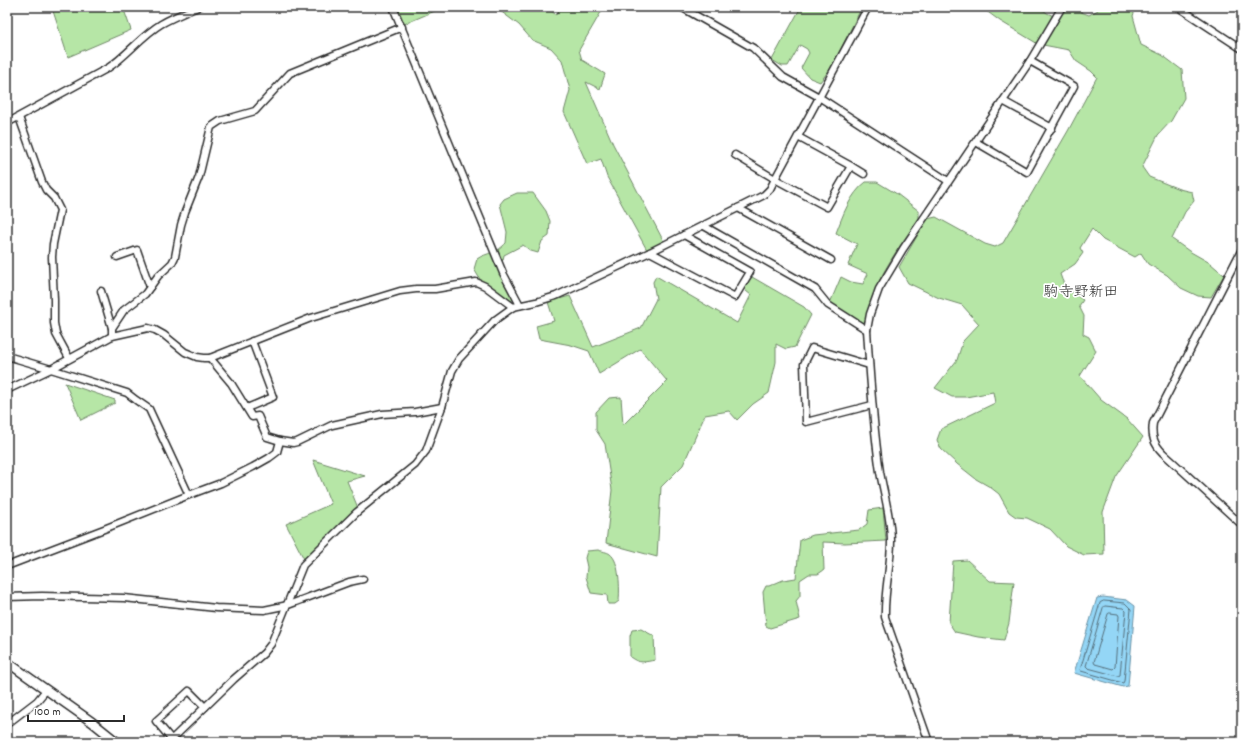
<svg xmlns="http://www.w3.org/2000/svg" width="1249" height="749" font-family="Dekko,'Klee One',sans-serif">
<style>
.green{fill:#b6e6a6;stroke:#708868}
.water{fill:#94d6f6;stroke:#6a92a5}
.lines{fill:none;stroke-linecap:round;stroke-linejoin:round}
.shore{stroke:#556f7c;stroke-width:1}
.minor-casing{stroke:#2b2b2b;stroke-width:9}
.major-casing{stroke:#2b2b2b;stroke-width:11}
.minor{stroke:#fff;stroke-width:6}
.major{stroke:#fff;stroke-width:8}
.labels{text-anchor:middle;stroke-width:3.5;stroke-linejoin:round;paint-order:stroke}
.quarter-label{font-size:15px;fill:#2b2b2b;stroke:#fff}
</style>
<rect width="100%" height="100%" fill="#fff"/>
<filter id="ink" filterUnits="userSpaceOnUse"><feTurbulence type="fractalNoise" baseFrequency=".025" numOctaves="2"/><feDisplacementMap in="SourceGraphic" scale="8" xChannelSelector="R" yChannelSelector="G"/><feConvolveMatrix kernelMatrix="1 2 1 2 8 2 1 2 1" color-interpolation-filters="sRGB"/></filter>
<g filter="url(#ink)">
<g class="green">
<polygon points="53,7 123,7 131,30 68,57 53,11"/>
<polygon points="395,7 444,7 402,25"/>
<polygon points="495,7 547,7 556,15 561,7 604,7 579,50 582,60 605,74 600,89 586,82 613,144 664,242 647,250 607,177 601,159 587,164 564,112 570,90 562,60 551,48 532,40 519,25"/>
<polygon points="801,7 862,7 831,68 820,82 810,78 801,68 809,53 807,49 800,45 788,66 782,66 772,60"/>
<path d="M981,7H999L1005,11L1009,7H1039L1047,13L1058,18L1065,7H1079L1081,12L1089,15L1098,10L1099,7H1136L1133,16L1141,45L1162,55L1182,70L1184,98L1171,121L1158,135L1142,167L1149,177L1179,189L1192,192L1194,201L1185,212L1172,239L1189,251L1210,263L1224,275L1211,297L1198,296L1181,288L1167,275L1148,264L1141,253L1135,257L1103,240L1092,229L1080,248L1083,253L1075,264L1060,274C1065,290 1070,290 1083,300L1079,306L1084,316L1083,334L1089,337L1096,351L1080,376L1101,400L1127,419L1143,437L1116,477L1103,512L1104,554L1084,555L1066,546L1050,529L1027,518L1016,517L1009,512L999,494L990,487L976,479L957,464L941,449L937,440L941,429L995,403L993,392L966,397H952L935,388L957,360L963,341L979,324L962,305L939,298L908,283L899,267L927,219L936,217L985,244L995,247L1003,243L1068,131L1097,77L1091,71L1076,61L1069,50L1038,44L1000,21Z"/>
<path d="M866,182H877L897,194L919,211V218C904,240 887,263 876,288C871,299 868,311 864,324L830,303L841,277L851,282L863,284L868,274L848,265L857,244L836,233C843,215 850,194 866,182Z"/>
<path d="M517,193H533L546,211L550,221L549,236L542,241L538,253L531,251L523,245L504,255L503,260L497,266L513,299L511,302L481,281L474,269L477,259C482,255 487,255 492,252C498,251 502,247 506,243L507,232L500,204L504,199Z"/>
<polygon points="656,276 737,323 751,295 746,291 744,287 752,277 804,307 811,315 795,347 786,349 776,344 776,362 769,393 753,404 737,420 729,411 705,415 683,465 661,487 657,557 606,543 612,490 605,444 596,430 596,412 609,398 621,397 623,425 667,381 640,349 599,374 589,351 571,345 539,339 536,326 554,321 548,302 570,296 593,347 641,328 656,299 653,282"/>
<polygon points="65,383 115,400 115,403 81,420"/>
<polygon points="313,460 365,476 347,481 358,508 305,561 286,524 331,504"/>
<polygon points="883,508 886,541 845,543 823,542 824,570 818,574 809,574 800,580 800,596 796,601 800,619 770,628 766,626 763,592 766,586 769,586 783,580 796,578 800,540 813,535 859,530 867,524 869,510"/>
<path d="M598,550C601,551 608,552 610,554C620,561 620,590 619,601L615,604H608L607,595L591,593L586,577L587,567L585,558L587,551Z"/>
<polygon points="967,560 990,581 1014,582 1009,623 1004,640 978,637 955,632 949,623 953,561"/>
<path d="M641,629L654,636L655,660C645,662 639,664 630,657V636L632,630Z"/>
</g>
<polygon class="water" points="1103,597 1127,600 1135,606 1128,686 1123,687 1074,673 1097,598"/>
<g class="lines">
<g class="shore">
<polygon points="1104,601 1125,603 1131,609 1124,681 1123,683 1081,671 1080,670 1100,603"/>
<polygon points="1105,606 1123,608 1126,611 1120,675 1118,676 1088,668 1086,666 1103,608"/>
<polygon points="1110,613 1118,614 1119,616 1115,667 1113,669 1095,664 1094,662 1108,614"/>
</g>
<defs>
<g id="minor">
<polyline points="393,7 503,273 520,305"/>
<polyline points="681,7 753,48 783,77 819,97 948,181"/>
<polyline points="1178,7 1242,49"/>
<polyline points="1003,101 1052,128"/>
<polyline points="19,117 42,182 46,190 54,198 60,210 53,244 52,257 54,300 54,323 56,334 69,358"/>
<path d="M7,123L108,68C127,56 141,36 161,24C173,17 186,12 198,7"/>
<polyline points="976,142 1027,172 1074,86 1030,61"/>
<polyline points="735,155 775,179 827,207 851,166 798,137"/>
<polyline points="851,166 864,174"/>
<polyline points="738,208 831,260"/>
<polyline points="704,226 815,289 828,305 867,330"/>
<path d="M1242,249L1153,423C1151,436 1154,444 1163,453L1242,525"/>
<polyline points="650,252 735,297 750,272 684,235"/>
<polyline points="117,257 137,250 150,287"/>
<polyline points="101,291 112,328"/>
<polyline points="112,336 112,328 124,310 145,294 158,276 172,263 175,257 181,225 185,212 199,177 211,127 220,121 255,111 290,73 402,27"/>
<polyline points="7,356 51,369 127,393 136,400 149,409 189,495"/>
<polyline points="210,358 231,383 252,417 258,416 267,437 280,441"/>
<polyline points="869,365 812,348 804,364 806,422 872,405"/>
<polyline points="7,390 51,369 112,336 148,328 155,330 164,335 185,352 197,357 204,358 210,358 311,318 400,291 416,289 435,289 476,282 485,286 513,307"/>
<polyline points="247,408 273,397 252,341"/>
<polyline points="7,566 104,529 189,495 221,483 253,467 269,458 277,452 280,441 293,443 297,442 332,425 382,414 415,412 442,407"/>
<polyline points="7,597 42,596 124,598 216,608 264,610 288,605 349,582 363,579"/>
<polyline points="7,724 37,701 46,690"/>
<polyline points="171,739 156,721 189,691 205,707"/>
<polyline points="169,742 234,679 264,653 271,644 303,565 357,512 415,465 426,451 442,407 452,371 459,359 495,320 513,307 536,302 556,296 650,252 764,195 770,189 775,179 868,7"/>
<path d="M929,742L885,617C884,591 891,566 891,541C891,517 884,495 880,472C873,425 870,377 867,330L870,314L879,289L903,249L1030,61L1062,7"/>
</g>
<polyline id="major" points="7,662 92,722 117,742"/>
</defs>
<use href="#minor" class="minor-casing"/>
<use href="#major" class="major-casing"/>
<use href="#minor" class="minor"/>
<use href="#major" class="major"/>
</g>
</g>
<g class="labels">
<g class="quarter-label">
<text x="1081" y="296">駒寺野新田</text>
</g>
</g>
<rect width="1249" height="749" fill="none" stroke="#fff" stroke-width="24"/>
<rect x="12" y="12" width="1225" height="725" fill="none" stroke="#2b2b2b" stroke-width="1.5" filter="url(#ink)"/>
<path d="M28 715v6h96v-6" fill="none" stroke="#2b2b2b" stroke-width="2"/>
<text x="34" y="715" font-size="12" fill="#2b2b2b" stroke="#ffffff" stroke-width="3" paint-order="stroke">100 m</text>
</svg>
